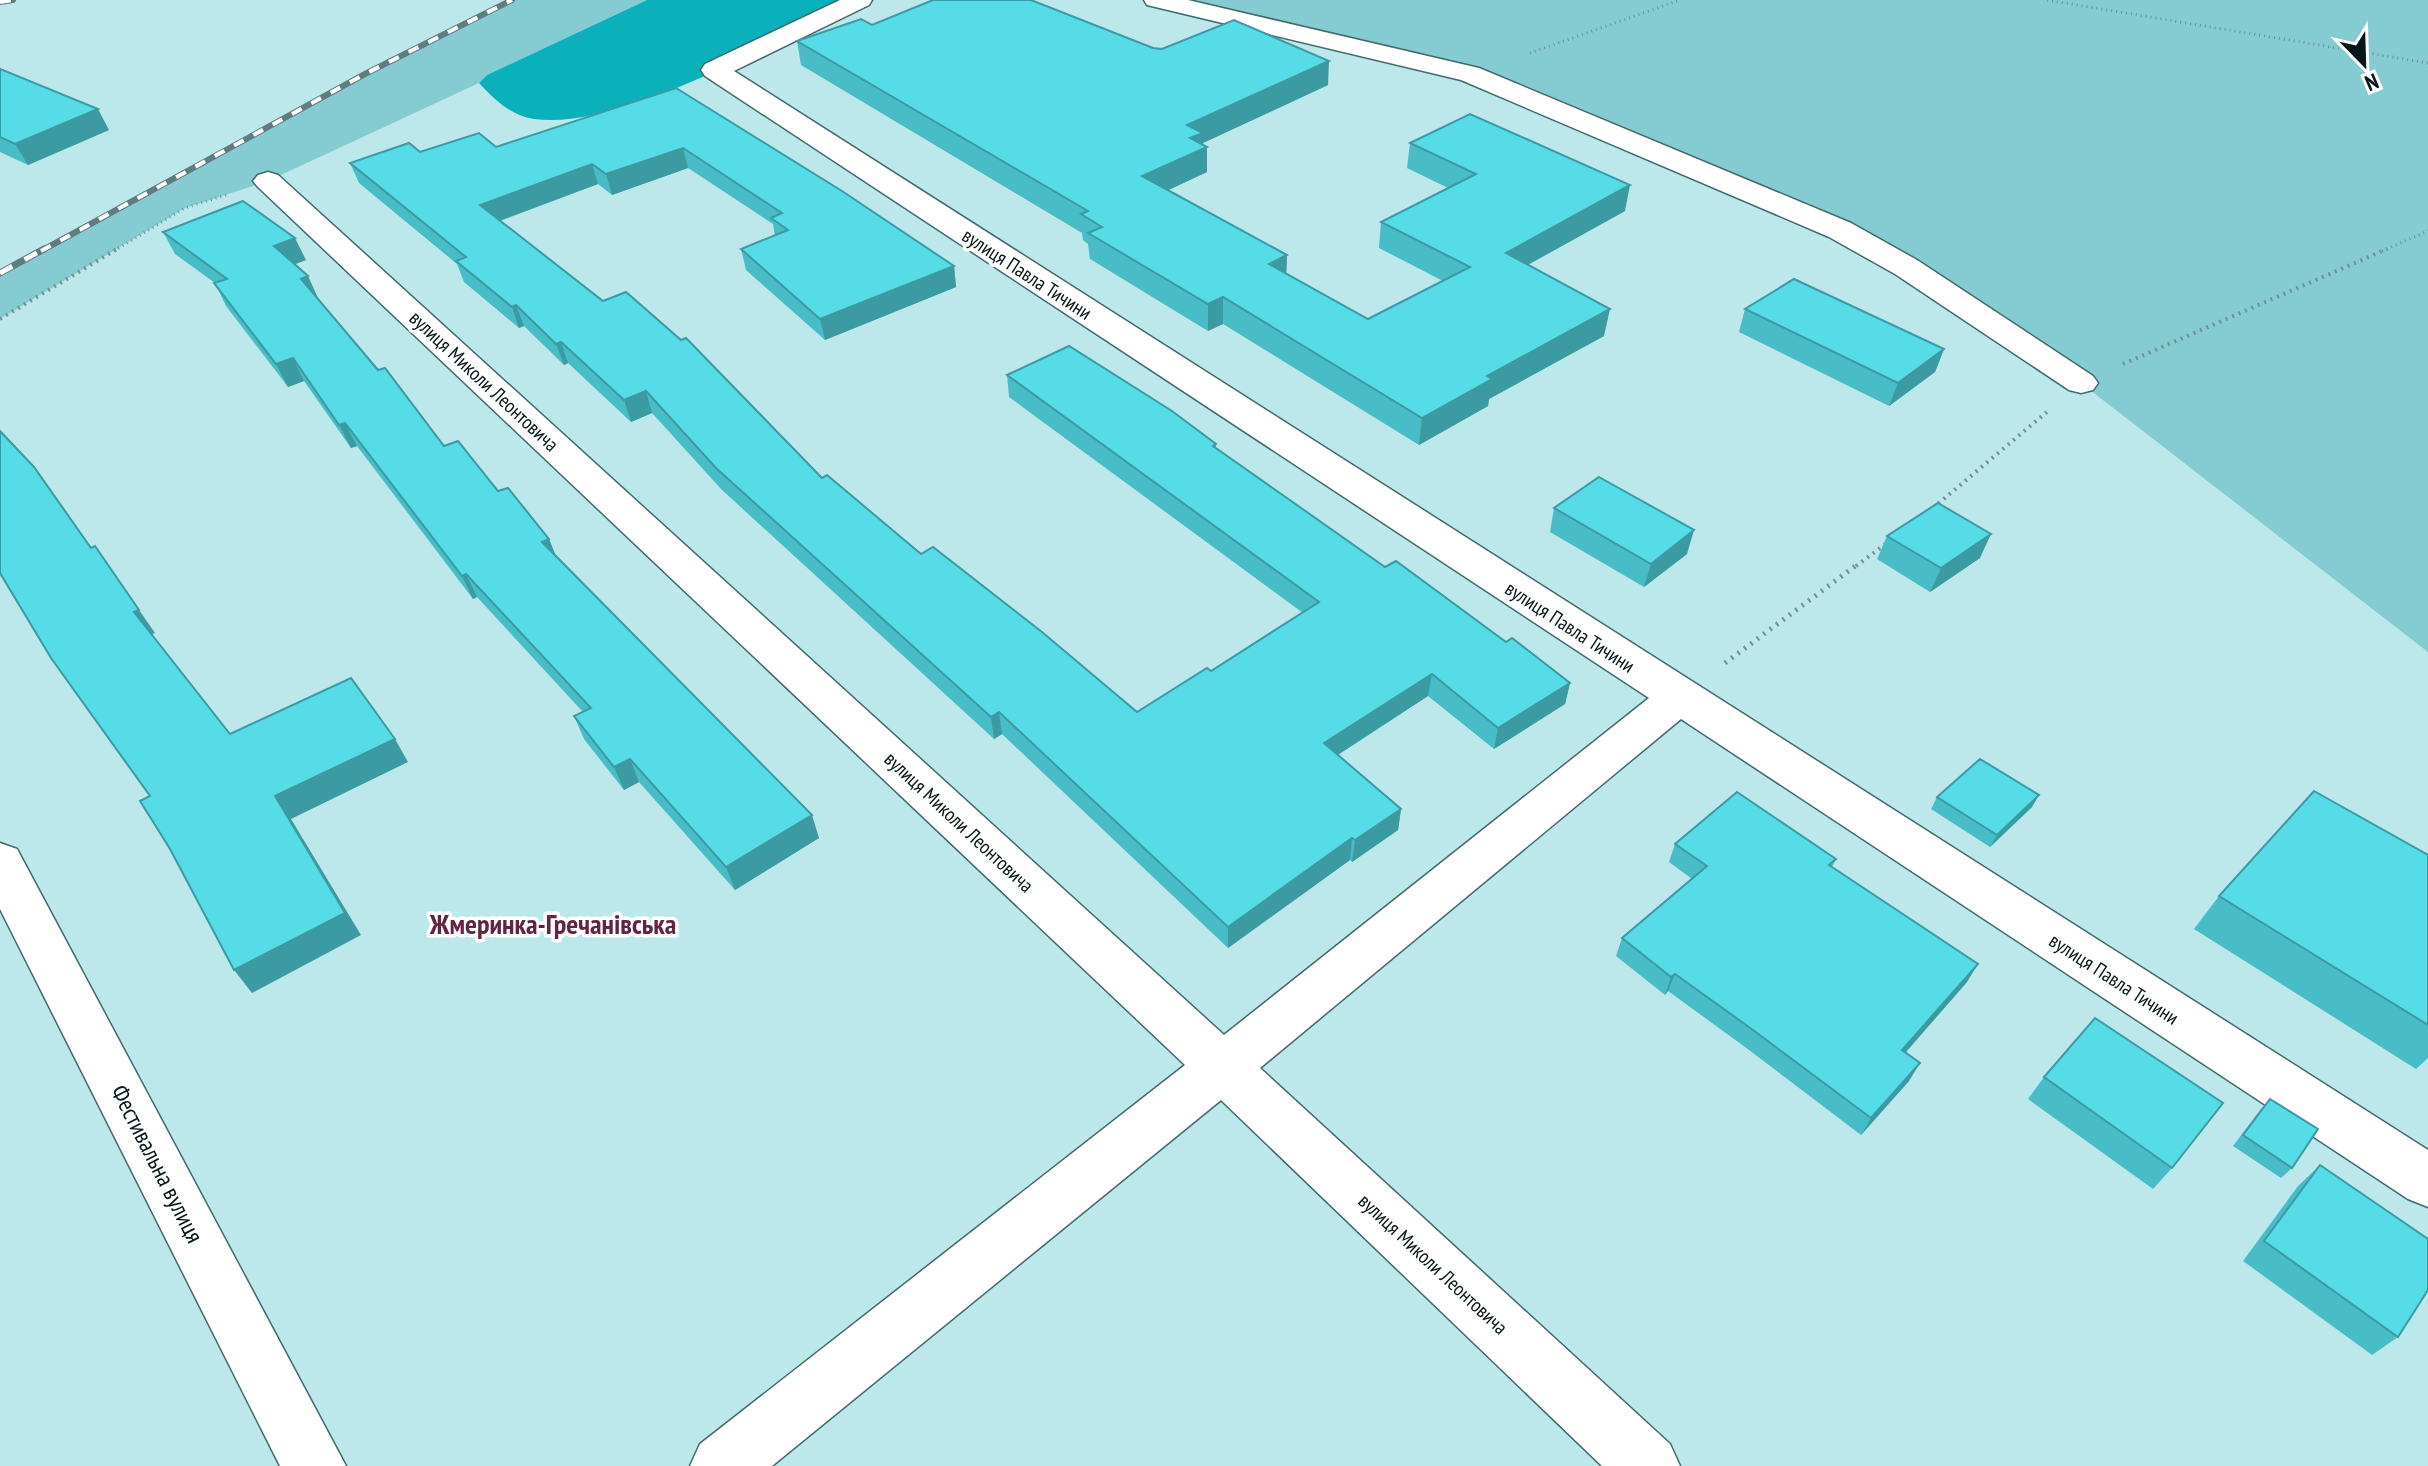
<svg xmlns="http://www.w3.org/2000/svg" width="2428" height="1466" font-family="'PT Sans Narrow',sans-serif">
<style>
.green{fill:#84ccd2}
.forest{fill:#0ab1bb}
.lines{fill:none;stroke-linecap:round;stroke-linejoin:round}
.minor-casing{stroke:#42696c;stroke-width:3}
.path-far2{stroke:#719193;stroke-width:3;stroke-dasharray:1 4;stroke-linecap:butt}
.path-far1{stroke:#719193;stroke-width:4;stroke-dasharray:2 5;stroke-linecap:butt}
.path{stroke:#719193;stroke-width:5;stroke-dasharray:2 6;stroke-linecap:butt}
.minor{fill:#fff;fill-rule:evenodd}
.rail-far1-casing{stroke:#5f7c7e;stroke-width:6}
.rail-casing{stroke:#5f7c7e;stroke-width:7}
.rail-far1{stroke:#fff;stroke-width:4;stroke-dasharray:11;stroke-linecap:butt}
.rail{stroke:#fff;stroke-width:5;stroke-dasharray:14;stroke-linecap:butt}
.wall{fill:#49bdc7}
.shaded-wall{fill:#3c9aa2}
.building{fill:#55dce7;stroke:#3c9aa2;stroke-width:2}
.labels{text-anchor:middle;stroke-width:7;stroke-linejoin:round;paint-order:stroke}
.street-label{font-size:20px;fill:#071718;stroke:#fff}
.near-street-label{font-size:24px;fill:#071718;stroke:#fff}
.district-label{font-size:28px;font-weight:bold;fill:#632343;stroke:#fff}
</style>
<rect width="100%" height="100%" fill="#bde8eb"/>
<g class="green">
<polygon points="512,0 647,0 487,75 479,83 268,181 185,208 0,319 0,276 365,74"/>
<polygon points="1156,0 2428,0 2428,652 2081,383 1906,267 1470,74"/>
</g>
<path class="forest" d="M647,0H860C781,38 620,131 534,119C510,115 495,100 479,83L487,75Z"/>
<g class="lines">
<defs>
<g id="minor">
<polygon points="840,0 872,0 869,5 734,71 2428,1150 2428,1207 2408,1199 1681,719 1260,1068 1670,1444 1680,1466 1602,1466 1221,1100 772,1466 690,1466 700,1444 1185,1065 258,187 253,181 258,175 268,172 278,175 1224,1035 1649,698 705,76 701,70 705,64"/>
<polygon points="1144,0 1188,0 1479,68 1851,223 1917,260 2093,376 2098,383 2093,390 2081,393 2069,390 1895,274 1829,237 1461,80 1147,5"/>
<polygon points="0,843 17,849 346,1466 280,1466 0,909"/>
</g>
</defs>
<use href="#minor" class="minor-casing"/>
<g class="path-far2">
<polyline points="2047,0 2428,63"/>
<polyline points="1530,53 1680,0"/>
<polyline points="114,251 185,208 229,194"/>
<polyline points="2382,251 2428,231"/>
</g>
<g class="path-far1">
<polyline points="0,319 117,249"/>
<polyline points="2123,364 2387,249"/>
<polyline points="1933,508 2048,411"/>
<polyline points="1856,566 1887,543"/>
</g>
<polyline class="path" points="1725,663 1858,564"/>
<use href="#minor" class="minor"/>
<defs>
<g id="rail-far1">
<polyline points="0,2 13,0"/>
<polyline points="41,251 365,74 512,0"/>
</g>
<polyline id="rail" points="0,273 44,249"/>
</defs>
<use href="#rail-far1" class="rail-far1-casing"/>
<use href="#rail" class="rail-casing"/>
<use href="#rail-far1" class="rail-far1"/>
<use href="#rail" class="rail"/>
</g>
<g class="wall">
<polygon points="872,25 1153,48 1328,85 1203,143 1203,145 1207,147 1207,172 1168,190 1287,255 1286,274 1368,319 1443,281 1379,248 1381,222 1448,188 1407,168 1410,143 1625,211 1528,265 1604,336 1489,399 1488,406 1419,445 1223,324 1208,331 1090,259 1088,244 1083,240 1082,233 801,65 797,41"/>
<polygon points="0,69 109,130 28,165 0,152"/>
<polygon points="676,88 954,266 956,287 825,340 746,270 741,249 775,236 773,224 688,168 612,195 598,184 500,221 822,478 921,554 1137,712 1211,671 1303,613 1009,397 1007,375 1216,444 1216,448 1385,567 1570,683 1565,704 1494,749 1428,696 1338,755 1401,809 1398,830 1352,862 1350,860 1228,948 1002,734 994,739 722,490 652,413 631,422 568,363 564,365 524,326 519,328 464,282 457,264 359,183 350,163 420,152 496,147"/>
<polygon points="163,232 306,260 295,264 318,299 444,446 498,491 549,539 556,556 819,838 735,890 639,782 624,790 584,739 574,716 583,712 477,597 473,599 357,446 351,448 304,381 288,387 226,306 215,283 175,254"/>
<polygon points="1745,309 1944,349 1935,372 1889,406 1739,332"/>
<polygon points="1554,508 1687,554 1644,587 1550,532"/>
<polygon points="1887,536 1980,558 1930,592 1877,559"/>
<polygon points="1937,797 2032,807 1990,847 1931,809"/>
<polygon points="1675,844 1836,859 1832,867 1967,982 1905,1053 1909,1081 1861,1135 1745,1047 1668,991 1665,995 1616,956 1622,938 1692,879 1669,862"/>
<polygon points="2428,855 2428,1058 2416,1069 2194,929 2219,896"/>
<polygon points="2044,1077 2172,1168 2153,1189 2028,1099"/>
<polygon points="2270,1099 2292,1168 2281,1178 2233,1146 2260,1110"/>
<polygon points="2320,1165 2398,1337 2372,1355 2243,1261 2298,1186"/>
</g>
<g class="shaded-wall">
<polygon points="1329,61 1328,85 1203,143 1203,148 1207,147 1207,172 1143,202 1142,176 1187,125"/>
<polygon points="98,109 109,130 28,165 15,144"/>
<polygon points="683,148 688,168 612,195 606,174"/>
<polygon points="592,164 598,184 488,225 480,205"/>
<polygon points="1630,185 1625,211 1502,279 1506,253"/>
<polygon points="295,238 306,260 285,268 274,246"/>
<polygon points="1287,255 1286,282 1269,264"/>
<polygon points="954,266 956,287 825,340 820,319"/>
<polygon points="308,276 318,298 311,301 301,279"/>
<polygon points="1223,297 1223,324 1208,331 1208,304"/>
<polygon points="516,305 524,326 519,328 512,307"/>
<polygon points="1610,309 1604,336 1489,399 1488,406 1419,445 1422,418 1487,376"/>
<polygon points="561,342 568,363 564,365 556,344"/>
<polygon points="1944,349 1935,372 1889,406 1898,383"/>
<polygon points="293,358 304,381 288,387 276,364"/>
<polygon points="646,391 652,413 631,422 624,400"/>
<polygon points="345,423 357,446 351,448 339,425"/>
<polygon points="1694,530 1687,554 1644,587 1651,564"/>
<polygon points="1991,534 1980,558 1930,592 1941,568"/>
<polygon points="549,539 558,562 542,542"/>
<polygon points="466,574 477,597 473,599 462,576"/>
<polygon points="139,610 155,633 150,635 134,612"/>
<polygon points="1432,674 1428,696 1322,765 1324,743"/>
<polygon points="1570,683 1565,704 1494,749 1498,728"/>
<polygon points="999,712 1002,734 994,739 991,717"/>
<polygon points="395,739 408,762 291,819 361,935 252,993 234,970 275,796"/>
<polygon points="630,759 639,782 624,790 614,767"/>
<polygon points="2039,795 2032,807 1990,847 1997,835"/>
<polygon points="1401,809 1398,830 1352,862 1355,840"/>
<polygon points="812,815 819,838 735,890 726,867"/>
<polygon points="1352,838 1350,860 1228,948 1228,927"/>
<polygon points="1978,964 1967,982 1892,1068 1902,1050"/>
<polygon points="1675,974 1668,991 1665,995 1671,977"/>
<polygon points="1920,1063 1909,1081 1861,1135 1871,1118"/>
</g>
<g class="building">
<polygon points="933,0 1031,0 1153,48 1162,49 1234,20 1329,61 1187,125 1203,133 1190,138 1207,147 1142,176 1287,255 1269,264 1368,319 1470,267 1381,222 1476,174 1410,143 1470,114 1630,185 1506,253 1610,309 1487,376 1492,379 1422,418 1223,297 1208,304 1088,233 1102,227 1081,214 1088,211 797,41 861,19 872,25"/>
<polygon points="0,69 98,109 15,144 0,137"/>
<polygon points="676,88 842,191 954,266 820,319 741,249 788,230 771,218 782,213 683,148 606,174 592,164 480,205 603,301 626,292 681,340 686,338 822,478 827,475 921,554 933,547 1042,632 1137,712 1207,668 1211,671 1319,602 1007,375 1069,346 1172,411 1216,444 1213,446 1385,567 1396,561 1506,642 1512,638 1570,683 1498,728 1432,674 1324,743 1401,809 1355,840 1352,838 1228,927 999,712 991,717 716,468 646,391 624,400 561,342 556,344 516,305 512,307 456,261 466,257 350,163 409,143 420,152 479,133 496,147"/>
<polygon points="243,201 295,238 274,246 308,276 301,279 378,370 385,368 444,446 458,441 498,491 508,488 549,539 542,542 812,815 726,867 630,759 614,767 574,716 591,708 466,574 462,576 345,423 339,425 293,358 276,364 214,283 227,279 163,232"/>
<polygon points="1794,279 1944,349 1898,383 1745,309"/>
<polygon points="0,431 34,467 91,548 95,546 139,610 134,612 230,734 351,678 395,739 275,796 345,913 234,970 170,849 140,801 150,796 51,658 0,573"/>
<polygon points="1599,477 1694,530 1651,564 1554,508"/>
<polygon points="1938,503 1991,534 1941,568 1887,536"/>
<polygon points="1980,759 2039,795 1997,835 1937,797"/>
<polygon points="2314,791 2428,855 2428,1025 2219,896"/>
<polygon points="1737,792 1836,859 1829,865 1978,964 1902,1050 1920,1063 1871,1118 1753,1030 1675,974 1671,977 1622,938 1707,866 1675,844"/>
<polygon points="2095,1018 2223,1103 2172,1168 2044,1077"/>
<polygon points="2270,1099 2318,1129 2292,1168 2243,1135"/>
<polygon points="2320,1165 2428,1239 2428,1290 2398,1337 2264,1241"/>
</g>
<g class="labels">
<g class="street-label">
<text transform="translate(1027 274) rotate(33)" y="7">вулиця Павла Тичини</text>
<text transform="translate(484 381) rotate(43)" y="7">вулиця Миколи Леонтовича</text>
<text transform="translate(1570 627) rotate(33)" y="7">вулиця Павла Тичини</text>
<text transform="translate(959 822) rotate(43)" y="7">вулиця Миколи Леонтовича</text>
<text transform="translate(2114 979) rotate(33)" y="7">вулиця Павла Тичини</text>
<text transform="translate(1433 1264) rotate(43)" y="7">вулиця Миколи Леонтовича</text>
</g>
<g class="near-street-label">
<text transform="translate(157 1164) rotate(63)" y="8">Фестивальна вулиця</text>
</g>
<g class="district-label">
<text x="553" y="934">Жмеринка-Гречанівська</text>
</g>
</g>
<g transform="translate(2364 64) rotate(157)" stroke="#ffffff" stroke-width="6" paint-order="stroke">
<path d="M0-6L14 30L0 20L-14 30Z" fill="#071718"/>
<text y="-12" font-size="22" font-weight="bold" text-anchor="middle" fill="#071718">N</text>
</g>
</svg>
